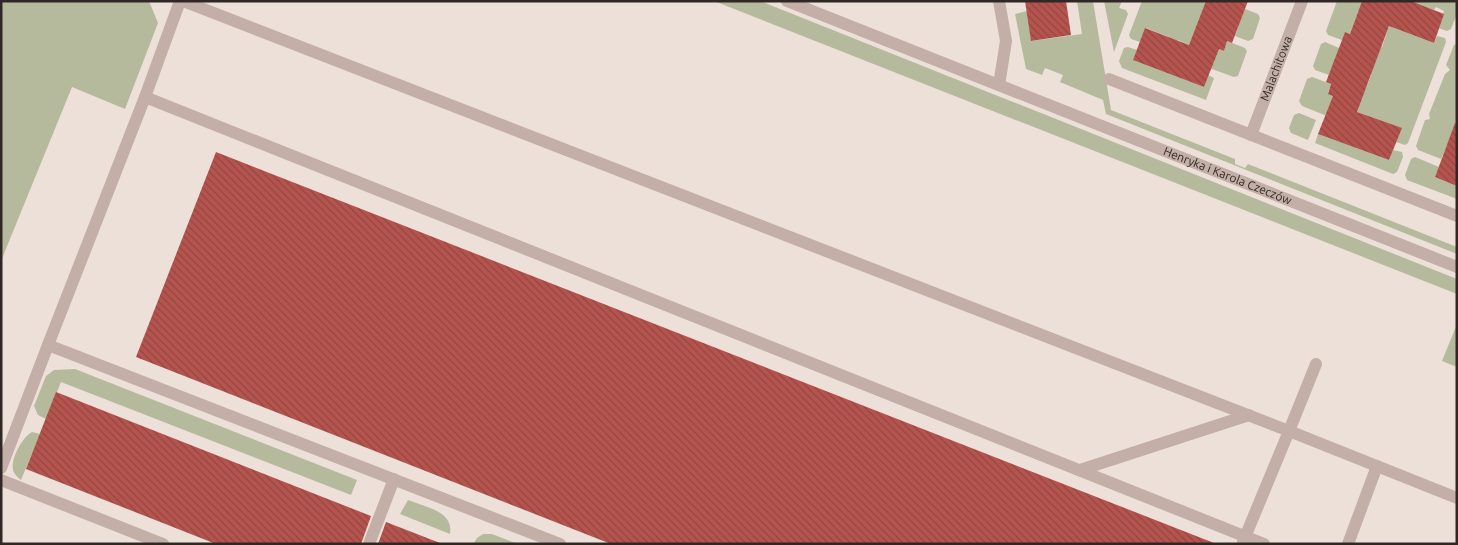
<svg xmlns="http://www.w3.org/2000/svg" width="1458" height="545" font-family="Ubuntu,sans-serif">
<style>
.green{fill:#b6ba9c}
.building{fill:url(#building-back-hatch)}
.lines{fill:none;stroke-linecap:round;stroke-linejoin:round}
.minor{stroke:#c3afa7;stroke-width:12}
.labels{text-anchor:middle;stroke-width:5;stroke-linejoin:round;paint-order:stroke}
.street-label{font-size:12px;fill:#312826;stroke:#f6ebe5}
</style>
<defs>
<pattern id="building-back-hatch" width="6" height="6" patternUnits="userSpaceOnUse" patternTransform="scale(1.25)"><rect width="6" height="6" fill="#b5544f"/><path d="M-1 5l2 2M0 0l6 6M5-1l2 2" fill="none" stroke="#944641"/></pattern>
</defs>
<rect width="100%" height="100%" fill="#ede0d9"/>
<g class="green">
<polygon points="1,1 149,1 158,23 125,109 72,87 1,261"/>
<polygon points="714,1 760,1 1457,279 1457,294"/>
<polygon points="1077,1 1093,1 1111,110 1235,159 1235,164 1245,168 1248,164 1457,247 1457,254 1106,114 1103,100 1060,82 1063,75 1045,68 1042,75 1026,69 1015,14 1027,11 1032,41 1082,34"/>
<polygon points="1104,1 1122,1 1119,8 1126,10 1128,14 1114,52"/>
<polygon points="1142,1 1208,1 1189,45 1178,40 1176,45 1169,37 1146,28 1140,42 1131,39 1129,35"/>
<polygon points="1337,1 1362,1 1350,34 1345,32 1342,40 1328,35 1326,31"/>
<polygon points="1411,1 1457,1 1457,14 1451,29 1447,31 1438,28 1444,11 1436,7 1434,10"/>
<polygon points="1240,7 1258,14 1260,18 1253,39 1248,41 1235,36 1238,28 1233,26"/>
<polygon points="1389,26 1434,43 1437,36 1445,38 1446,42 1408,143 1405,145 1396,142 1368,116 1357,112 1359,106 1358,105 1369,81 1380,46 1382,47"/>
<polygon points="1227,41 1245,48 1247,51 1238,76 1234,77 1209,68 1217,48 1224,51"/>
<polygon points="1325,42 1339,48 1337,69 1332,67 1329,75 1315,70 1313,66 1321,44"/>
<polygon points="1457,44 1457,149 1447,145 1441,159 1418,150 1416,146 1425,120 1430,119 1429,114 1445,74 1450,70 1446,65 1454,45"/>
<polygon points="1128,47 1137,50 1134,60 1204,87 1208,75 1214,78 1206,100 1122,68 1119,61 1124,48"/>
<polygon points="1312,77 1331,84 1328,93 1334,96 1327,116 1302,106 1299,101 1307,79"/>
<polygon points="1299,113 1316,120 1308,140 1291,133 1289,128 1294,115"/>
<polygon points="1318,134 1389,160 1393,150 1402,152 1403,157 1397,172 1393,174 1315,143"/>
<polygon points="1415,157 1439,167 1435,177 1457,185 1457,199 1407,180 1405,175 1411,159"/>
<polygon points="1457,324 1457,367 1442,361"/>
<polygon points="75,369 357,480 351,495 61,382 46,419 38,415 34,406 46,376 54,370"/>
<path d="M32,432L40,434L21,480C19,478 17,477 15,474C7,464 22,437 32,432Z"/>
<path d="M408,500C425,507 454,511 450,534L400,514Z"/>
<polygon points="483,534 492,534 518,544 474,543 477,538"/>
</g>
<g class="building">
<polygon points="1025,1 1066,1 1071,35 1031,41"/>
<polygon points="1206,1 1248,1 1232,43 1227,41 1224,51 1219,49 1204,87 1133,60 1145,28 1189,45"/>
<polygon points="1362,1 1411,1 1444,14 1434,43 1389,26 1357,112 1402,128 1389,160 1318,134 1333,96 1328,94 1331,84 1326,82 1345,32 1350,34"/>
<polygon points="1455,123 1457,123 1457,186 1435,177"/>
<polygon points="216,152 1214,543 1214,544 611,544 136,357"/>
<polygon points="56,392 371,516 361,544 216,544 26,469"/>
<polygon points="386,522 440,543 440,544 378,544"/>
</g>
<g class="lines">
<g class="minor">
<polyline points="183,1 1289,431 1243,542"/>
<path id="s1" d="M787,1L1457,267"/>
<polyline points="999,1 1006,41 999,85"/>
<polyline points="1109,79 1457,216"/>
<polyline points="145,97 180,1"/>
<path id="s2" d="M1251,135L1302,1"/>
<polyline points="48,345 145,97 1264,544"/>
<polyline points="1316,364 1289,431 1457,498"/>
<polyline points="1,468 48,345 560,544"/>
<polyline points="1080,470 1249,415"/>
<polyline points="1,480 163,544"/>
<polyline points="369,544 394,479"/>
<polyline points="1348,544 1377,466"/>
</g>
</g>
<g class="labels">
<g class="street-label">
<text dy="4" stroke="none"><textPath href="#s2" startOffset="71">Malachitowa</textPath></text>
<text dy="4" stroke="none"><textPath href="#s1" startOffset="474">Henryka i Karola Czeczów</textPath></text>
</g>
</g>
<rect width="1458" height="545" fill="none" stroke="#312826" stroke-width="5"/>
</svg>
